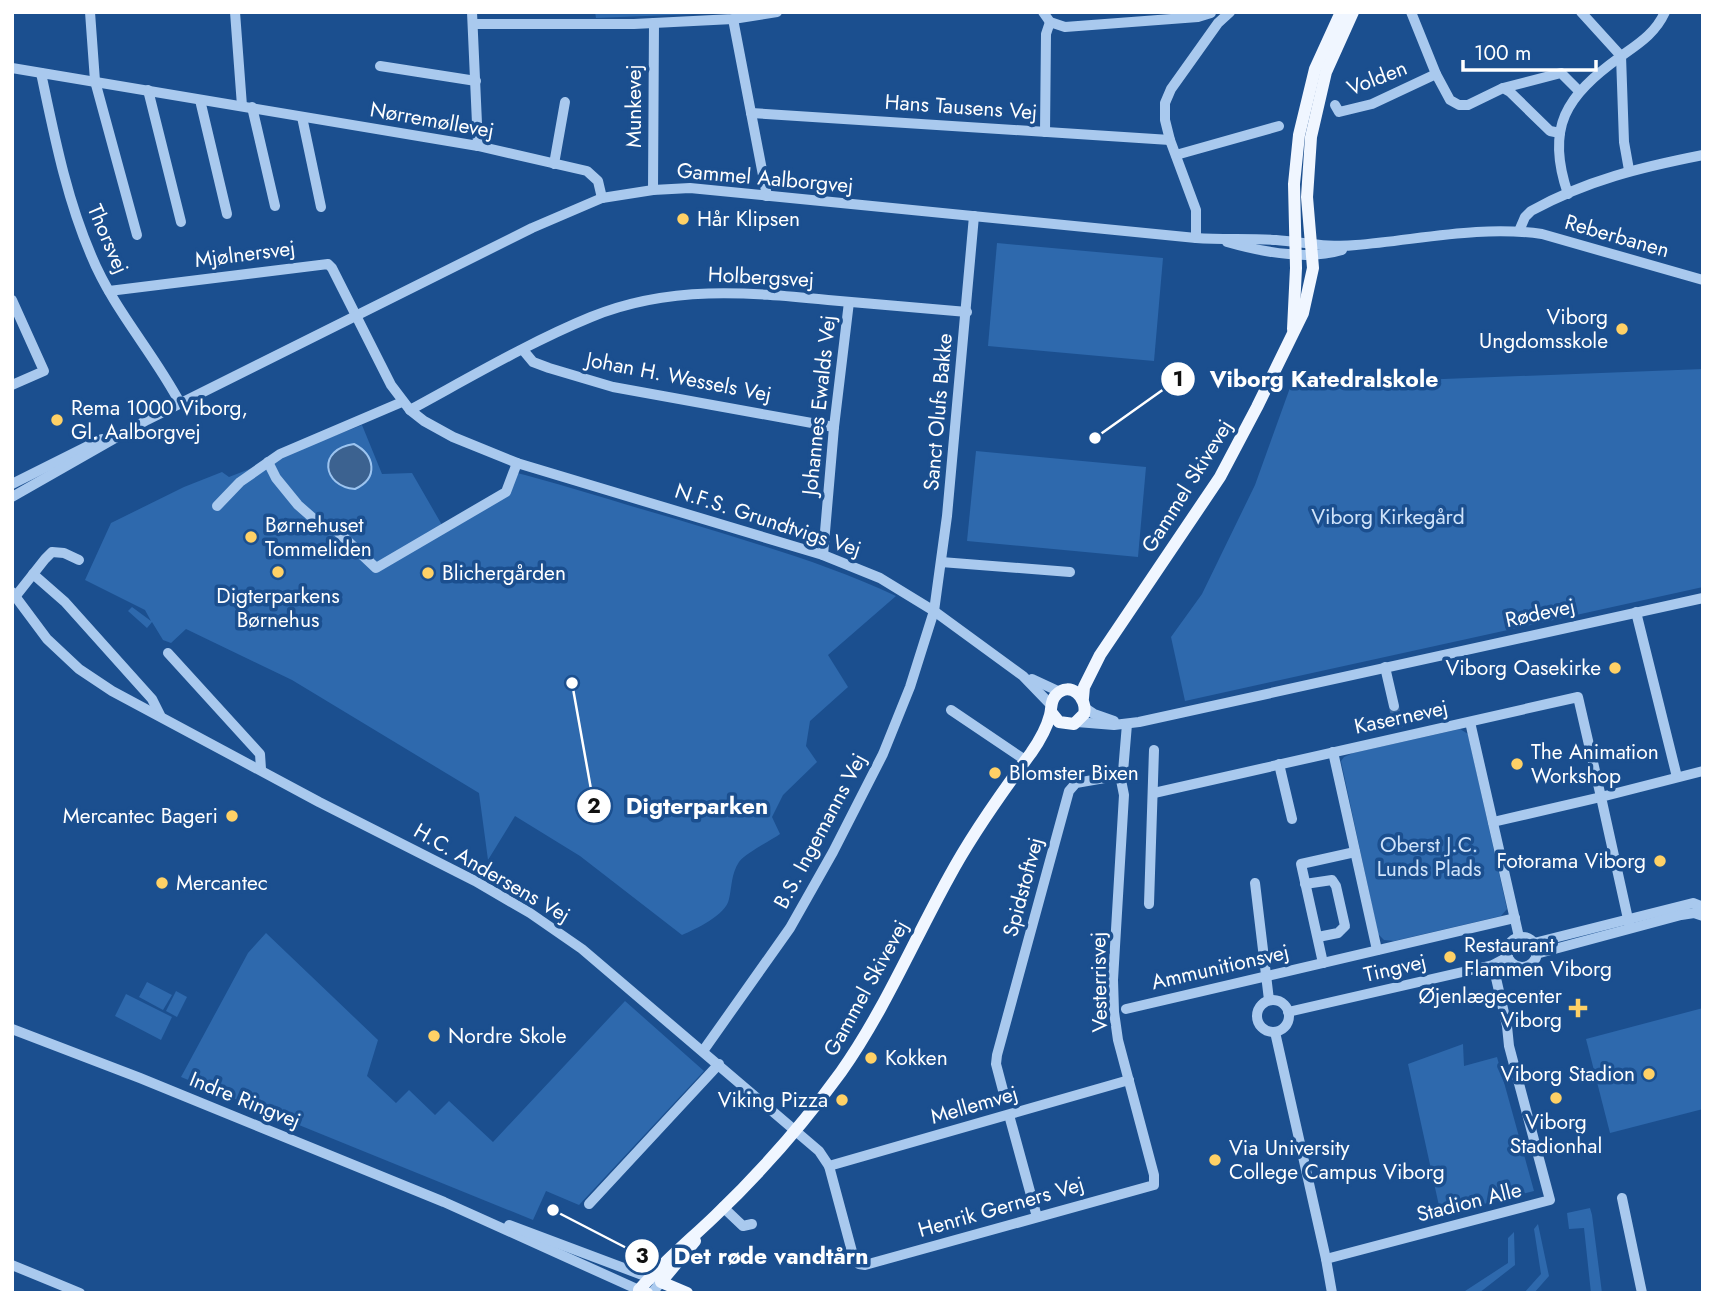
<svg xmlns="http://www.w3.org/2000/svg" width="1715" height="1305" font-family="Jost,sans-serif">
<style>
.green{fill:#2e69ad}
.water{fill:#3c6290;stroke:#9cc4f0;stroke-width:2}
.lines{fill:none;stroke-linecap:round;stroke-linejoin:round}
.minor-tunnel{stroke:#3d69a0;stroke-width:10;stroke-dasharray:10 5;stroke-linecap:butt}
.minor{stroke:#a9c9ee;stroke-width:10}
.major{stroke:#f0f6ff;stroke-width:12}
.poi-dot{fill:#ffd166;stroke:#1b4f8f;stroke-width:2.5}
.labels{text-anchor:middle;stroke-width:7;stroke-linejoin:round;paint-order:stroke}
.street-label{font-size:21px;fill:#fff;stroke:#1b4f8f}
.poi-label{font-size:21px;fill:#fff;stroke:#1b4f8f;text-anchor:start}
.park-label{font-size:21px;fill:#cfe3fa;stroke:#1b4f8f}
.leader{fill:none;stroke:#fff;stroke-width:2.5}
.callout-dot{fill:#fff;stroke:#1b4f8f;stroke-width:2.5}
.mark-label{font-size:21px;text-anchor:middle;font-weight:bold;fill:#111}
.callout-label{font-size:23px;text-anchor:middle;font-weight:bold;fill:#fff;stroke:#1b4f8f;stroke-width:7;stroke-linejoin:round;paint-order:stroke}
</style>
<rect width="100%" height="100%" fill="#1b4f8f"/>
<g class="green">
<polygon points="595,12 720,12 720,13 596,18"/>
<polygon points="997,243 1163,258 1154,361 988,346"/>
<polygon points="1703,369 1703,587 1185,701 1171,637 1202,594 1255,485 1291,385"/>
<path d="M362,425L382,474L412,473L442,525L502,491L509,471C566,485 622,504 679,520C753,543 826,563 896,596L828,655L848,687L810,721L806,746L817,762L783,795L772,817L780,834C770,841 746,853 739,862C731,874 732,887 729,899C726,915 696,929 682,935L580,856L515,816L488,860L479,793L292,680L186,629L171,643L163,640L152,622L147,628L128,611L132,607L151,621L145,610L85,580L111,523L184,487L222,472L229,477Z"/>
<polygon points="976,451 1146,467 1138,557 967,541"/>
<polygon points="1460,729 1468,734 1507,909 1501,916 1394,941 1384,940 1378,934 1341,761 1344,757 1353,753"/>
<polygon points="266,933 378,1040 367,1076 396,1103 409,1090 435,1115 449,1101 493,1142 625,1001 704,1071 579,1205 546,1191 533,1220 181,1077 248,953"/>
<polygon points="147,982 172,995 163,1010 139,997"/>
<polygon points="176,991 187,997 177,1017 166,1011"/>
<polygon points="126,994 172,1017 161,1040 115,1016"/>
<polygon points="1703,1008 1703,1109 1610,1133 1586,1039"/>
<polygon points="1463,1044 1464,1066 1497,1057 1534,1191 1441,1215 1408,1064"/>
<polygon points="1590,1208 1592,1215 1602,1293 1591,1293 1584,1228 1569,1229 1567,1213"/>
<polygon points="1538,1224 1549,1276 1534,1293 1524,1293 1541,1274 1534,1229"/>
<polygon points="1514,1232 1515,1265 1479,1293 1462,1293 1508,1263 1508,1238"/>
</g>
<path class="water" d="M354,444C375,455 379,478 355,489C322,486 317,449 354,444Z"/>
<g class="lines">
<polyline class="minor-tunnel" points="1394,706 1398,728"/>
<g class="minor">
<polyline points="90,12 95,81 137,235"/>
<polyline points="235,12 242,106"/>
<polyline points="472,12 478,146"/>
<polyline points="1043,12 1050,22 1065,27 1198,17 1211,13"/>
<polyline points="1411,12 1436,74 1450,100 1459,105 1468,105 1503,88 1510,92 1550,131 1560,133"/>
<polyline points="1581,12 1621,56 1624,142 1629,170"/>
<polyline points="733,19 767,196"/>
<polyline points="474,24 634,24 733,19 777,12"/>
<polyline points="380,66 476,81"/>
<polyline points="12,68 478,146 587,171 598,181 602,198"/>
<path d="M41,73C54,134 66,197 91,255C113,309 153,352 180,403"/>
<polyline points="1503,88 1561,73 1579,91"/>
<polyline points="148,90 181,222"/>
<polyline points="200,100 227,214"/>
<polyline points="1335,105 1339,112 1372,104 1436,74"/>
<polyline points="252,107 275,206"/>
<polyline points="751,113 1170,140"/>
<polyline points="302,117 321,207"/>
<polyline points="1045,132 1046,34 1050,22"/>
<polyline points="1176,155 1279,126"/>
<polyline points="554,164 565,102"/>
<polyline points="653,190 654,23"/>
<path d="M1568,194C1545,127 1566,96 1620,57C1638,44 1655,34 1665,12"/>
<path d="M1519,231L1525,217L1531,211C1587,180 1642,167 1703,155"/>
<polyline points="1196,238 1196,210 1170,140 1165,120 1165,103 1171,89 1218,23 1230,12"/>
<path d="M1227,242C1262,252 1306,261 1342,250"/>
<polyline points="109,291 328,264 332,268 391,385 410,410 424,421 453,437 517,463 823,555 880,578 934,611 1023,676 1051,705"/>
<polyline points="12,300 44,371 12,385"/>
<polyline points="523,350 533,362 549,368 613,387 834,427"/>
<path d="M410,410C469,378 530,342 591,317C669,285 747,292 828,300C874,304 920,308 967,312"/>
<polyline points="268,462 276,478 298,505 323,527 337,531 376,568 506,492 517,463"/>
<polyline points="12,484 102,439"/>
<path d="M12,497L147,420L532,228L602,198L653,190L690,188L1196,238C1223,240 1249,238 1276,240C1303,242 1328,248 1356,245C1418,240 1480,225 1542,234L1703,280"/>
<polyline points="217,506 240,482 280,454 402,402"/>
<polyline points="823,555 834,427 849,302"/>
<polyline points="941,562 1070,572"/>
<polyline points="33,574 65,602 143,689 152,699 160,715"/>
<polyline points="12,592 47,639 79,669 112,691 319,802 475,881 530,913 582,949 819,1151 829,1166 854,1259 859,1264 865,1265 1154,1185 1154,1175 1118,1040 1114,1012 1113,980 1124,795 1120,775"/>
<polyline points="15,597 45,559 52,552 64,553 79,560"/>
<polyline points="1636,612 1677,777"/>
<polyline points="168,653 260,754 261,769"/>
<polyline points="1385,667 1394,706"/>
<polyline points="1032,679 1060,692"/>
<polyline points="1085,708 1094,714 1114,721"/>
<polyline points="951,710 1025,760"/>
<polyline points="1077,722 1114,725 1139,722 1703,598"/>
<polyline points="1470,722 1519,937"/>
<polyline points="1333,752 1377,950"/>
<polyline points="1279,764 1292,819"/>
<polyline points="1154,793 1578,697 1601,797 1493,822"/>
<polyline points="1255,883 1269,1000"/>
<polyline points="1305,884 1332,880 1336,886 1345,926 1338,933 1318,937"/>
<polyline points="1149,904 1154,750"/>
<polyline points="1630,928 1601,797 1703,771"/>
<circle cx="1522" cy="952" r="15"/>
<polyline points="1534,943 1693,903 1703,907"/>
<polyline points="1536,954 1681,915 1694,913 1703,916"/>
<polyline points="1323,963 1301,864 1355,852"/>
<circle cx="1273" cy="1016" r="16"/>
<polyline points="1126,1009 1515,918"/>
<polyline points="1288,1012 1493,965 1508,957"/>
<polyline points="12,1029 140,1078 444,1202 639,1290 636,1293"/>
<polyline points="1275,1032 1326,1259 1332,1293"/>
<polyline points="703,1051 790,928 833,852 883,754 910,687 934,611 947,516 974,216"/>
<polyline points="1005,1098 996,1064 997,1055 1069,791 1076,783 1116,776 1123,772 1127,724"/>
<polyline points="1009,1115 1037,1217"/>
<polyline points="829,1166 1129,1080"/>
<polyline points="1622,1198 1642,1293"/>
<polyline points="589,1204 719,1064"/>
<polyline points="723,1207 743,1226 752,1224"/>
<polyline points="509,1225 661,1282 652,1293"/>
<polyline points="1326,1259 1550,1200 1509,1046 1507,1026 1493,965"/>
<polyline points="12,1265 80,1293"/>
</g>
<g class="major">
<polyline points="1293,329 1296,268 1294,184 1299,135 1315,69 1341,12"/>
<polyline points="1083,698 1084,687 1100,655 1220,477 1257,407 1303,313 1313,268 1307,197 1311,137 1326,72 1353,12"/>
<path d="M647,1293L639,1290C663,1262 689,1241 715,1216C761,1172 804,1123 841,1072C884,1011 913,942 949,877C972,834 1002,792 1031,753C1038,743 1047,727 1050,715C1052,708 1050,701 1056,695C1070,680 1088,698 1084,714L1074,724L1059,722L1051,712"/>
<polyline points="687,1293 661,1282 695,1241"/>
</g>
</g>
<g class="poi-dot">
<circle cx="683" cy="219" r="7"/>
<circle cx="1622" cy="329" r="7"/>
<circle cx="57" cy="420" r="7"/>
<circle cx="251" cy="537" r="7"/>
<circle cx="278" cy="572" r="7"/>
<circle cx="428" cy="573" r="7"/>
<circle cx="1615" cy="668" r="7"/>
<circle cx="1517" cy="764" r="7"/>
<circle cx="995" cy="773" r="7"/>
<circle cx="232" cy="816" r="7"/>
<circle cx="1660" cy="861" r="7"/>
<circle cx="162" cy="883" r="7"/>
<circle cx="1450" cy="957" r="7"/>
<path d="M1574.5 997.5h7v7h7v7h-7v7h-7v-7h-7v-7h7z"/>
<circle cx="434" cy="1036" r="7"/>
<circle cx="871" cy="1058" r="7"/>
<circle cx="1649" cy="1074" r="7"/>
<circle cx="1556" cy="1098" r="7"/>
<circle cx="842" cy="1100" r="7"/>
<circle cx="1215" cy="1160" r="7"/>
</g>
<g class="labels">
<g class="street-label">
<text transform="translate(1377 78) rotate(-21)" y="7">Volden</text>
<text transform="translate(634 106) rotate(-90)" y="7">Munkevej</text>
<text transform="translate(961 107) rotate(4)" y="7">Hans Tausens Vej</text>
<text transform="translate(432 120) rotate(10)" y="7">Nørremøllevej</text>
<text transform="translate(765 178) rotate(5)" y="7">Gammel Aalborgvej</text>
<text transform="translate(1617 236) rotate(16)" y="7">Reberbanen</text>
<text transform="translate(108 239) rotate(67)" y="7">Thorsvej</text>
<text transform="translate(245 254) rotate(-7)" y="7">Mjølnersvej</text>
<text transform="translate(761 277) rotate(3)" y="7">Holbergsvej</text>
<text transform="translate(679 377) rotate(11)" y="7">Johan H. Wessels Vej</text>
<text transform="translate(819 405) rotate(-84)" y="7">Johannes Ewalds Vej</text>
<text transform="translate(938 412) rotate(-85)" y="7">Sanct Olufs Bakke</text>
<text transform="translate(1187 486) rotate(-58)" y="7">Gammel Skivevej</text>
<text transform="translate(768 520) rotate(18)" y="7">N.F.S. Grundtvigs Vej</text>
<text transform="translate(1540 613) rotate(-12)" y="7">Rødevej</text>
<text transform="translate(1401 717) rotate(-12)" y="7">Kasernevej</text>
<text transform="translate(820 831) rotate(-62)" y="7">B.S. Ingemanns Vej</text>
<text transform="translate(492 873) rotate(30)" y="7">H.C. Andersens Vej</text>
<text transform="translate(1023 887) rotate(-75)" y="7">Spidstoftvej</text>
<text transform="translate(1220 967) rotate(-13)" y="7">Ammunitionsvej</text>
<text transform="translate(1395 968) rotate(-13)" y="7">Tingvej</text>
<text transform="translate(1099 982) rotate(-91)" y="7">Vesterrisvej</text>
<text transform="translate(866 988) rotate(-61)" y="7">Gammel Skivevej</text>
<text transform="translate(245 1100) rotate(22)" y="7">Indre Ringvej</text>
<text transform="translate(974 1105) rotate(-16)" y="7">Mellemvej</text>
<text transform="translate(1469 1202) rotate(-14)" y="7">Stadion Alle</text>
<text transform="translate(1001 1207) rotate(-16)" y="7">Henrik Gerners Vej</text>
</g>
<g class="poi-label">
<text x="697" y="226">Hår Klipsen</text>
<text x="1608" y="324" text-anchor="end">Viborg<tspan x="1608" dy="24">Ungdomsskole</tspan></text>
<text x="71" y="415">Rema 1000 Viborg,<tspan x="71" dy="24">Gl. Aalborgvej</tspan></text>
<text x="265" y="532">Børnehuset<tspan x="265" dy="24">Tommeliden</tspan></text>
<text x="442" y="580">Blichergården</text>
<text x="278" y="603" text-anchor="middle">Digterparkens<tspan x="278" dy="24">Børnehus</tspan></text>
<text x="1601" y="675" text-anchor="end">Viborg Oasekirke</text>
<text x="1531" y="759">The Animation<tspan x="1531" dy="24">Workshop</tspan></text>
<text x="1009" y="780">Blomster Bixen</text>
<text x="218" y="823" text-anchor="end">Mercantec Bageri</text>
<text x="1646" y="868" text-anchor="end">Fotorama Viborg</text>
<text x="176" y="890">Mercantec</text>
<text x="1464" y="952">Restaurant<tspan x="1464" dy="24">Flammen Viborg</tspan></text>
<text x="1562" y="1003" text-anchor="end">Øjenlægecenter<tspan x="1562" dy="24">Viborg</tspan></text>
<text x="448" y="1043">Nordre Skole</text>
<text x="885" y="1065">Kokken</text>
<text x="1635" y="1081" text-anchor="end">Viborg Stadion</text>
<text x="828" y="1107" text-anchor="end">Viking Pizza</text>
<text x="1556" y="1129" text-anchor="middle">Viborg<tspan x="1556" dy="24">Stadionhal</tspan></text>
<text x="1229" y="1155">Via University<tspan x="1229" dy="24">College Campus Viborg</tspan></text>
</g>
<g class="park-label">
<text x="1388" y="524">Viborg Kirkegård</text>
<text x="1429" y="852">Oberst J.C.<tspan x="1429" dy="24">Lunds Plads</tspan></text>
</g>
</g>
<path class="leader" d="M1095 438L1178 379M572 683L594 806M553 1210L642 1256"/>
<g class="callout-dot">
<circle cx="1095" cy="438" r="7"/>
<circle cx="572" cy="683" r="7"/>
<circle cx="553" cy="1210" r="7"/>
<circle cx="1178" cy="379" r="18"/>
<circle cx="594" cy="806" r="18"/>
<circle cx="642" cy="1256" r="18"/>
</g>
<g class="mark-label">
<text x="1178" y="386">1</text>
<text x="594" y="813">2</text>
<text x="642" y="1263">3</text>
</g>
<g class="callout-label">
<text x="1324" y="387">Viborg Katedralskole</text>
<text x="697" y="814">Digterparken</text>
<text x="771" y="1264">Det røde vandtårn</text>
</g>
<rect width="1715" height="1305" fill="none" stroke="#ffffff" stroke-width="28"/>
<path d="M1463 60v10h133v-10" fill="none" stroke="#ffffff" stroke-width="3.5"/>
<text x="1474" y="60" font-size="21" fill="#ffffff" stroke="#1b4f8f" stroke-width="5" paint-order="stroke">100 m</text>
</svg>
